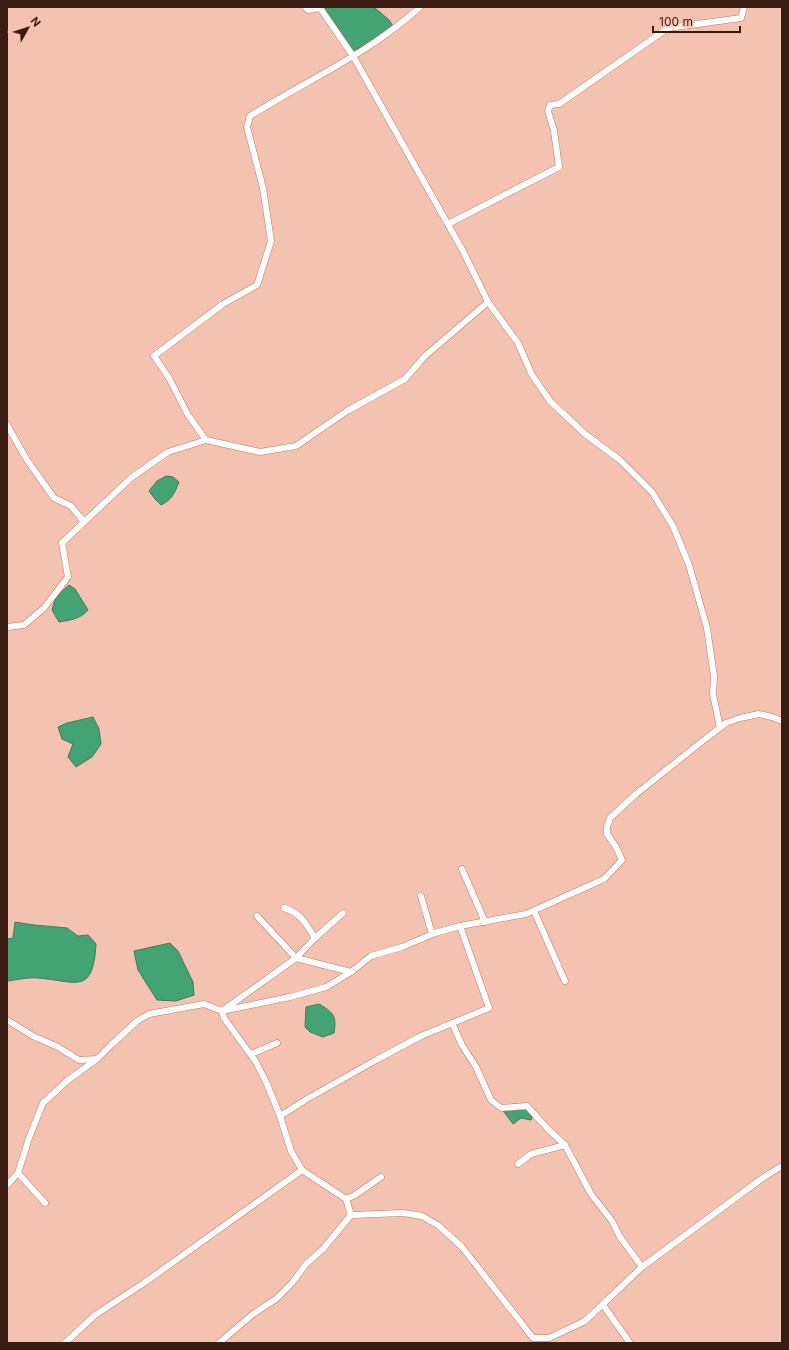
<svg xmlns="http://www.w3.org/2000/svg" width="789" height="1350" font-family="Inter,sans-serif">
<style>
.water{fill:#43a374;stroke:#417a57}
.lines{fill:none;stroke-linecap:round;stroke-linejoin:round}
.minor-casing{stroke:#c5785e;stroke-width:7}
.minor{stroke:#fff;stroke-width:6}
</style>
<rect width="100%" height="100%" fill="#f4c2b1"/>
<g class="water">
<polygon points="323,7 374,7 389,20 393,26 365,45 353,51"/>
<path d="M166,476L173,477L179,482C175,492 172,500 161,505L155,499L149,491L157,481Z"/>
<path d="M69,585L75,589L88,610C80,619 71,620 59,622L52,610L56,597Z"/>
<polygon points="93,717 99,729 101,744 92,757 76,767 68,757 73,744 62,739 58,727 67,723"/>
<path d="M15,922L34,925L67,928L78,936L88,935L96,944C93,996 76,981 38,978C28,977 17,980 7,981V939L13,938Z"/>
<polygon points="170,943 178,951 193,982 194,995 176,1001 157,1000 138,970 134,951"/>
<path d="M319,1004C333,1012 337,1016 334,1033L323,1037L310,1032L305,1027L306,1007Z"/>
<polygon points="516,1104 535,1110 531,1120 521,1118 513,1124 501,1108 507,1105"/>
</g>
<g class="lines">
<defs>
<g id="minor">
<polyline points="305,7 308,10 320,8 353,56 463,251 488,302"/>
<polyline points="448,224 559,167 554,131 548,111 550,105 559,104 668,28 741,18 744,7"/>
<path d="M7,425L27,460L54,498L71,506L84,522L132,477L168,452L206,440L188,415L169,378L154,356L223,304L257,285L271,241L263,188L247,127L250,116C307,80 370,53 420,7"/>
<polyline points="206,440 260,452 296,446 347,411 405,379 425,356 488,302 518,343 532,375 550,401 585,434 620,460 652,492 673,526 689,565 707,628 714,677 713,694 720,728"/>
<polyline points="7,627 24,625 44,608 68,577 62,543 84,522"/>
<polyline points="462,869 485,922"/>
<polyline points="421,896 432,934"/>
<path d="M284,908C301,913 306,924 315,938"/>
<polyline points="534,911 565,981"/>
<polyline points="257,916 296,958 351,972"/>
<polyline points="7,1020 33,1036 58,1047 79,1060 97,1059 111,1045 137,1021 149,1014 204,1004 222,1011 296,958 315,938 343,913"/>
<polyline points="452,1023 462,1045 476,1067 491,1100 501,1108 527,1106 547,1128 565,1145 591,1194 612,1221 620,1237 642,1267"/>
<polyline points="251,1054 277,1043"/>
<polyline points="280,1116 307,1099 376,1060 421,1036 489,1008 460,926"/>
<polyline points="518,1164 531,1154 565,1145"/>
<polyline points="18,1173 45,1203"/>
<polyline points="381,1177 355,1195 346,1199 302,1170 291,1151 280,1116 267,1084 256,1062 224,1018 222,1011 290,997 326,987 351,972 371,956 402,947 435,933 460,926 526,914 604,879 622,860 616,847 607,834 607,827 610,818 636,794 700,743 726,723 740,718 759,714 772,717 782,721"/>
<polyline points="7,1185 18,1173 29,1138 43,1103 68,1080 97,1059"/>
<polyline points="346,1199 351,1215"/>
<polyline points="603,1305 630,1343"/>
<polyline points="65,1343 95,1315 144,1283 302,1170"/>
<polyline points="219,1343 253,1314 276,1299 292,1283 306,1264 323,1249 351,1215 403,1213 422,1216 439,1226 462,1247 533,1338 549,1338 585,1321 642,1267 764,1177 782,1166"/>
</g>
</defs>
<use href="#minor" class="minor-casing"/>
<use href="#minor" class="minor"/>
</g>
<rect width="789" height="1350" fill="none" stroke="#3b1c12" stroke-width="16"/>
<g transform="translate(28 28) rotate(51)" stroke="#f4c2b1" stroke-width="3" paint-order="stroke">
<path d="M0-3L7 15L0 10L-7 15Z" fill="#3b1c12"/>
<text y="-6" font-size="11" font-weight="bold" text-anchor="middle" fill="#3b1c12">N</text>
</g>
<path d="M653 26v6h87v-6" fill="none" stroke="#3b1c12" stroke-width="2"/>
<text x="659" y="26" font-size="12" fill="#3b1c12" stroke="#f4c2b1" stroke-width="3" paint-order="stroke">100 m</text>
</svg>
